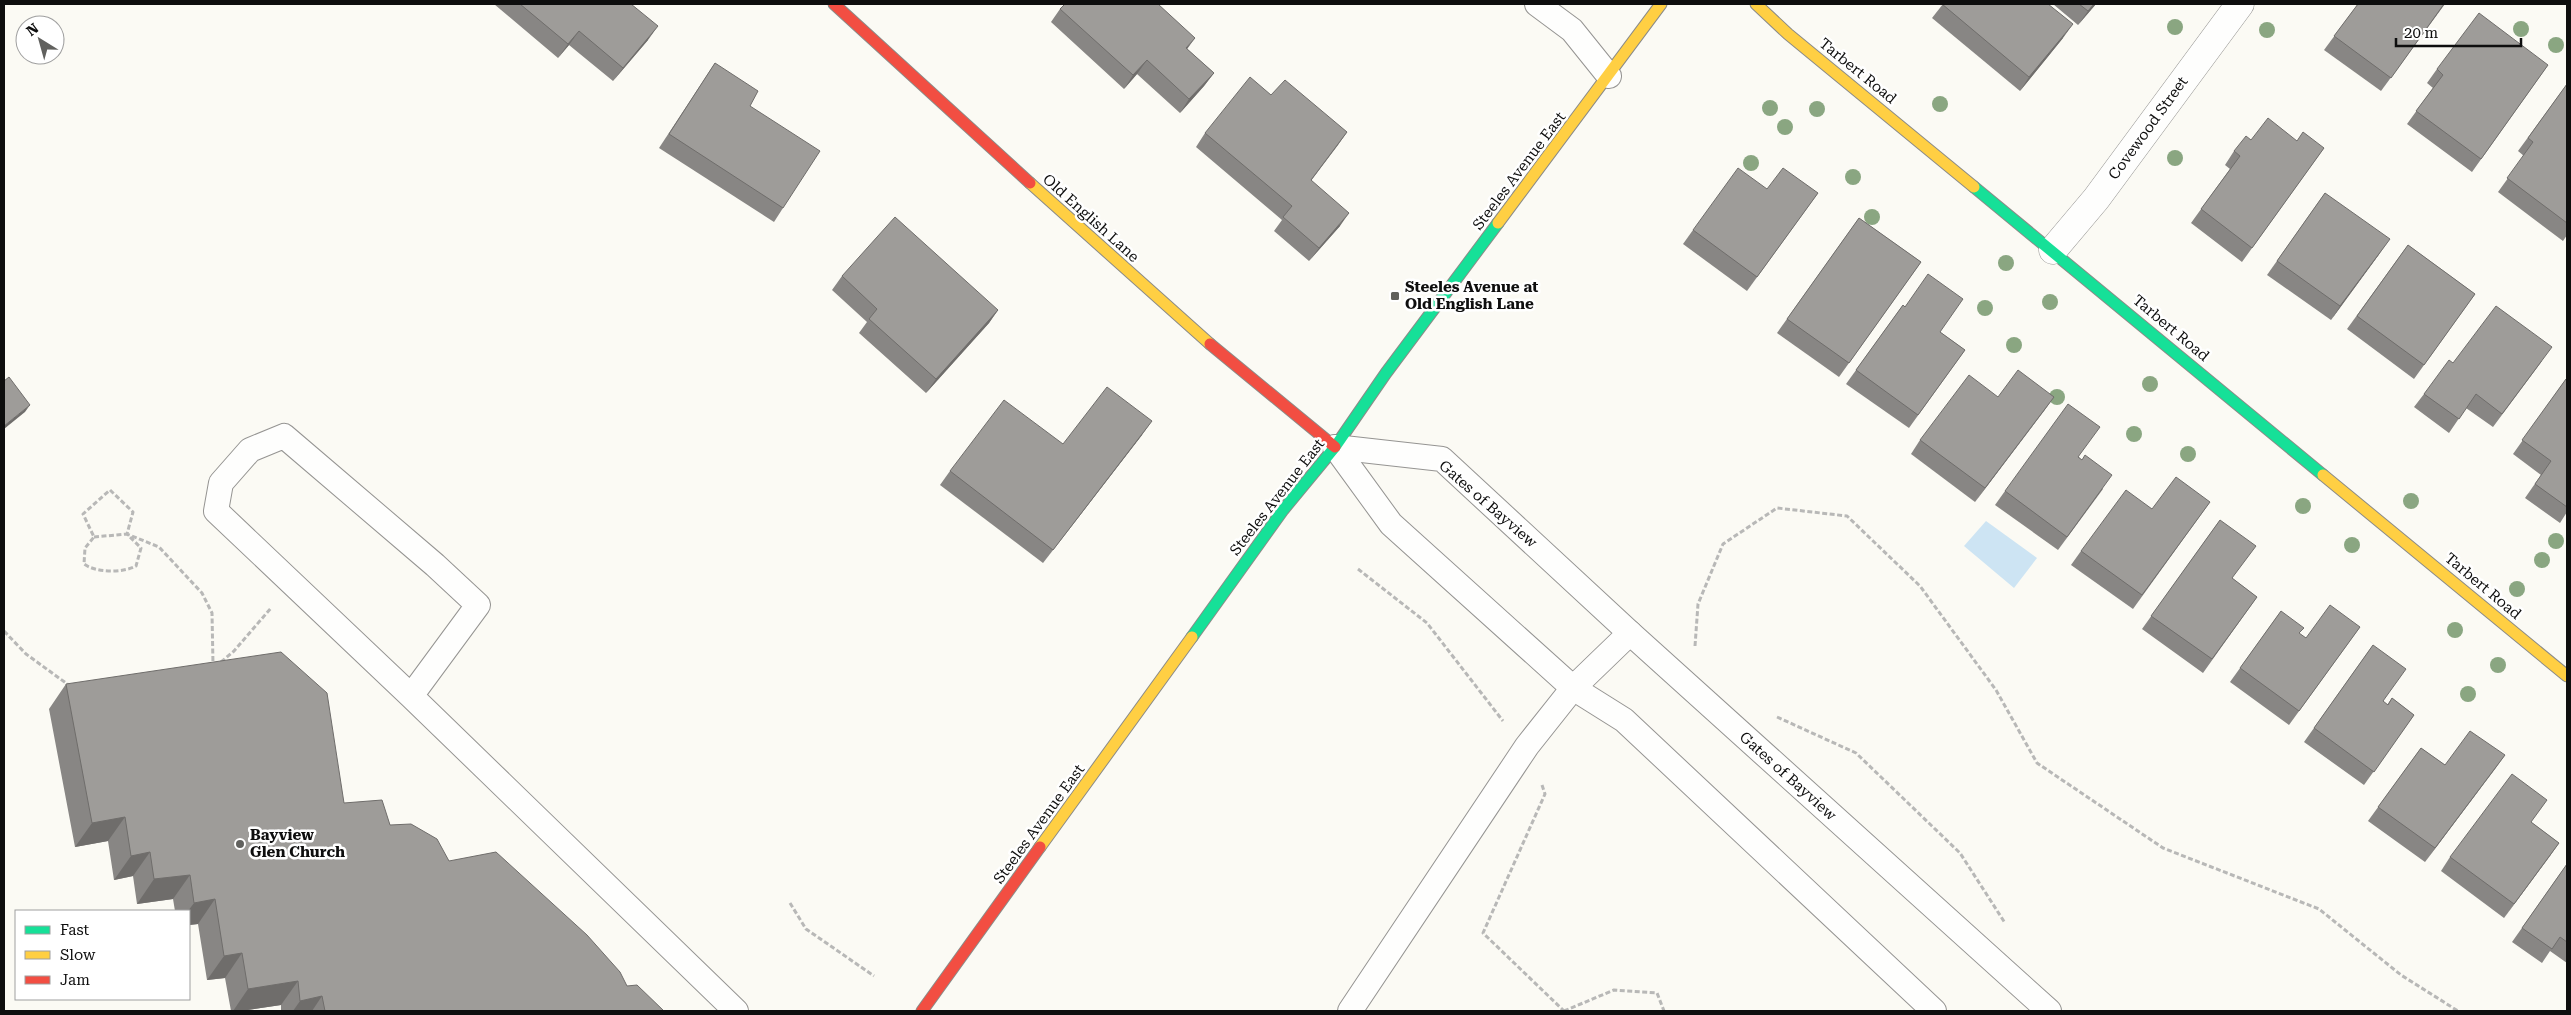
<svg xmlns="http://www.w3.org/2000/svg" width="2571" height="1015" font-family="'Roboto Serif',serif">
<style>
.water{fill:#cde4f3}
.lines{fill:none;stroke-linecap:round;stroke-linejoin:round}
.lane-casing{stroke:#959492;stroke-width:26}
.street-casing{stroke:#959492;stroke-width:29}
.fast-casing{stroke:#8b8b88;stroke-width:13}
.slow-casing{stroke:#8b8b88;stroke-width:13}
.jam-casing{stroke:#8b8b88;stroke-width:13}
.path{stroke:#b8b8b7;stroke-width:3;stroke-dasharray:5 2.5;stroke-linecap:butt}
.lane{stroke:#fefefd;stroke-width:24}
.street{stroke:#fefefd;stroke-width:28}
.fast{stroke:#16e098;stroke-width:11}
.slow{stroke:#ffcf43;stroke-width:11}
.jam{stroke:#f24e42;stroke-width:11}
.tree{fill:#8aa681}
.wall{fill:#888684}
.shaded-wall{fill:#6f6d6b}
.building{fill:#9e9c99;stroke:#6f6d6b}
.poi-dot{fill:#61615e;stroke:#fff;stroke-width:2}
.labels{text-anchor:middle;stroke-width:5;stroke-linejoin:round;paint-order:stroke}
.street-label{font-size:15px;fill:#0e0e0e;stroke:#fff}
.poi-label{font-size:15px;font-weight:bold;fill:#0e0e0e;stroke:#fff;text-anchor:start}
</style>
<rect width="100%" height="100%" fill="#fbfaf4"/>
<polygon class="water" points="1986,521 2037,558 2014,588 1964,546"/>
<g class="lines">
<defs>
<g id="lane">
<polyline points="1537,4 1572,30 1609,76"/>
<polyline points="1335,447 1442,459 1630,633 2049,1011"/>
<polyline points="1335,447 1391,524 1573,688 1624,720 1934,1011"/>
<polyline points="411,696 478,605 435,565 284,436 250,450 221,483 216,511 411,696 736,1011"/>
<polyline points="1350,1011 1527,746 1573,688 1630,633"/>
</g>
<polyline id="street" points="2053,250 2096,199 2240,4"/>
<g id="fast">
<polyline points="1974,187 2323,475"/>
<polyline points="1192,637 1283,510 1335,447 1386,373 1498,223"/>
</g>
<g id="slow">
<polyline points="1756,4 1788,34 1974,187"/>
<polyline points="1030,183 1210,344"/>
<polyline points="1498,223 1661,4"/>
<polyline points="2323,475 2567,676"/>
<polyline points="1040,847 1192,637"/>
</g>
<g id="jam">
<polyline points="834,4 1030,183"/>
<polyline points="1210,344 1335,447"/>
<polyline points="922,1011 1040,847"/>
</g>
</defs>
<use href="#lane" class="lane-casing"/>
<use href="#street" class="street-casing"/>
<use href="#fast" class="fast-casing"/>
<use href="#slow" class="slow-casing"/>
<use href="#jam" class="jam-casing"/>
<g class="path">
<path d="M94,537L127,534L141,548L136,566C123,573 96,573 84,564L85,548L94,537L83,514L110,490L133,512L127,534L159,547L202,593L212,613L213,664"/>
<polyline points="1358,569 1427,623 1503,721"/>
<polyline points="4,631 26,654 70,686"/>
<polyline points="1695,646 1698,604 1723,544 1777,508 1847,516 1920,586 1996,690 2037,763 2163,848 2319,909 2401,975 2458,1011"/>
<polyline points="221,662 234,651 271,608"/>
<polyline points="1777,717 1856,753 1960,853 2005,923"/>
<polyline points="1542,785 1545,794 1483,933 1564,1011"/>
<polyline points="790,903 806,929 874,976"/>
<polyline points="1564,1011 1614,990 1657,993 1664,1011"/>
</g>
<use href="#lane" class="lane"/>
<use href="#street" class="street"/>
<use href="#fast" class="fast"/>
<use href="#slow" class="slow"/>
<use href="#jam" class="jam"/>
</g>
<g class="tree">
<circle cx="2175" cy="27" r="8"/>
<circle cx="2521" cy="29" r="8"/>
<circle cx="2267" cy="30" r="8"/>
<circle cx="2556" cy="45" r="8"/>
<circle cx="1940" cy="104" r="8"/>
<circle cx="1770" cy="108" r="8"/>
<circle cx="1817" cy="109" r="8"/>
<circle cx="1785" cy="127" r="8"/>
<circle cx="2175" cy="158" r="8"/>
<circle cx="1751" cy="163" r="8"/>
<circle cx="1853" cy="177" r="8"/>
<circle cx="1872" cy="217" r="8"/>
<circle cx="2006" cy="263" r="8"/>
<circle cx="2050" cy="302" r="8"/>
<circle cx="1985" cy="308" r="8"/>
<circle cx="2014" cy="345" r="8"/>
<circle cx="2150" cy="384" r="8"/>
<circle cx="2057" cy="397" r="8"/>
<circle cx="2134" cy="434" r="8"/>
<circle cx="2188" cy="454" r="8"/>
<circle cx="2411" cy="501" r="8"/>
<circle cx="2303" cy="506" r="8"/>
<circle cx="2556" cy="541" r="8"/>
<circle cx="2352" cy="545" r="8"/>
<circle cx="2542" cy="560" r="8"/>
<circle cx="2517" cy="589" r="8"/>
<circle cx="2455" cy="630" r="8"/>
<circle cx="2498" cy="665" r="8"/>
<circle cx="2468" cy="694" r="8"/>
</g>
<g class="wall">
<polygon points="494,4 631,4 648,40 613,81 569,45 558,58"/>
<polygon points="1943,4 2063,38 2020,91 1932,18"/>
<polygon points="2053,4 2096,4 2078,25"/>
<polygon points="2358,4 2445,4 2381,91 2324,50"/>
<polygon points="1060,9 1187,49 1214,73 1204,86 1180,113 1137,74 1124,89 1051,22"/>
<polygon points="715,63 750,106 783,208 774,222 659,148"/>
<polygon points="2548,65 2472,172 2407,124 2433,88 2427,83 2437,69"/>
<polygon points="2567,84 2567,235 2563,241 2498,192 2524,156 2518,151"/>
<polygon points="1271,95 1347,132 1311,180 1340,226 1309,261 1274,231 1282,220 1196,147 1205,133"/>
<polygon points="2251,140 2297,141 2324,148 2242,262 2191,223 2230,169 2225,165 2234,151"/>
<polygon points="1767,189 1818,193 1747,291 1683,244 1693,230"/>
<polygon points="2325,193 2380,253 2331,320 2267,275"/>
<polygon points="1859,218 1921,262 1839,377 1777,333"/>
<polygon points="2408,245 2475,294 2414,379 2347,329"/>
<polygon points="842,276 998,310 989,323 926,393 859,333 867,322 832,290"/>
<polygon points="1903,305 1965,350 1909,428 1846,384"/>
<polygon points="2542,361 2493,427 2466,408 2449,433 2414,407 2424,394 2453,363"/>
<polygon points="2566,379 2567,380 2567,512 2560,523 2525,498 2541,475 2513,454"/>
<polygon points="2054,397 1975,502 1911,454 1920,440"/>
<polygon points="1142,435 1043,563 940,485 950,471 1063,444"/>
<polygon points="2079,457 2103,489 2058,550 1995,505 2005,491"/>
<polygon points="2210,502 2133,609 2071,565 2081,551 2152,509"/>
<polygon points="2220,520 2232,578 2257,597 2203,673 2142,629"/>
<polygon points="2281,611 2299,634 2306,638 2360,627 2289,725 2230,682"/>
<polygon points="2373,645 2383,701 2387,705 2392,698 2414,715 2364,785 2304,742"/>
<polygon points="66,684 344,803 390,825 449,861 627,986 664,1011 281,1011 281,1005 241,1011 231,1011 225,978 207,980 198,924 189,925 189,911 175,911 173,899 137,904 133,876 114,880 108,841 75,847 49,709"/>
<polygon points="2421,748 2445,765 2505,755 2425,862 2368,821"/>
<polygon points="2531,822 2559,843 2504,918 2441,871 2450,857"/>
<polygon points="2567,864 2567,963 2550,951 2542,963 2512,942"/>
</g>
<g class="shaded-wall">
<polygon points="2094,4 2096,4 2078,25 2088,11"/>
<polygon points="2073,24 2063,38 2020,91 2029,77"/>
<polygon points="658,26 648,40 613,81 623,68"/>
<polygon points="579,31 569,45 558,58 568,44"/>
<polygon points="1195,38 1185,52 1186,48"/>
<polygon points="1147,60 1137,74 1124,89 1133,75"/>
<polygon points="1214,73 1204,86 1180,113 1189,99"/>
<polygon points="1347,132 1338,145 1301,194 1311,180"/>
<polygon points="1349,213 1340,226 1309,261 1319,248"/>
<polygon points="2390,239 2380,253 2331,320 2340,306"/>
<polygon points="998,310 989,323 926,393 936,379"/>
<polygon points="2054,397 2044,411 1975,502 1985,488"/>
<polygon points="30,405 25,412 4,429 4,426"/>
<polygon points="1152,421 1142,435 1043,563 1053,550"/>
<polygon points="2505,755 2495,769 2425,862 2435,848"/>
<polygon points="125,817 108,841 75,847 92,823"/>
<polygon points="2559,843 2550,856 2504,918 2514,904"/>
<polygon points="150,852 133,876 114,880 131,856"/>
<polygon points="190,875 173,899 137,904 154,879"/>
<polygon points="215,899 198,924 189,925 188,911 194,903"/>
<polygon points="242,953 225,978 207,980 224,956"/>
<polygon points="298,981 281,1005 241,1011 233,1011 248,989"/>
<polygon points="322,996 312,1011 293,1011 300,1001"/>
</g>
<g class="building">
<polygon points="520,4 631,4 658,26 623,68 579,31 568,44"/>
<polygon points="1065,4 1158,4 1195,38 1186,48 1214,73 1189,99 1147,60 1133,75 1060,9"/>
<polygon points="1942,4 2048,4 2073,24 2029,77"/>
<polygon points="2079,4 2094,4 2088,11"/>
<polygon points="2358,4 2444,4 2391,78 2334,36"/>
<polygon points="2479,13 2548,65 2481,159 2416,111 2443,75 2437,69"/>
<polygon points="715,63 758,91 750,106 820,151 783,208 669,134"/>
<polygon points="1250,77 1271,95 1285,80 1347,132 1311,180 1349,213 1319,248 1283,217 1292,206 1205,133"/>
<polygon points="2567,84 2567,223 2507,178 2533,142 2528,138"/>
<polygon points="2268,118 2297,141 2303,132 2324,148 2252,248 2201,209 2240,156 2234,151 2246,136 2251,140"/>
<polygon points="1738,168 1767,189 1783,168 1818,193 1757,277 1693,230"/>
<polygon points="2325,193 2390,239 2340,306 2277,261"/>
<polygon points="895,217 998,310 936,379 869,319 877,309 842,276"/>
<polygon points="1859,218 1921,262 1849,363 1787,319"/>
<polygon points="2408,245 2475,294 2424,365 2357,316"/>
<polygon points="1928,274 1963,299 1940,332 1965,350 1918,415 1856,370 1903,305 1905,307"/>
<polygon points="2496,306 2552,347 2502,414 2476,394 2459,419 2424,394 2449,360 2453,363"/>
<polygon points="2018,370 2054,397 1985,488 1920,440 1969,375 1998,397"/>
<polygon points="9,377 30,405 4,426 4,381"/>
<polygon points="2566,379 2567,380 2567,507 2535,484 2551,461 2522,440"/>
<polygon points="1107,387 1152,421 1053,550 950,471 1004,400 1063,444"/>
<polygon points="2068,404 2100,427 2078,457 2082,460 2085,455 2112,475 2067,537 2005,491"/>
<polygon points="2176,477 2210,502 2142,595 2081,551 2126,490 2152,509"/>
<polygon points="2220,520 2256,546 2232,578 2257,597 2212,659 2151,616"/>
<polygon points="2330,605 2360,627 2299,711 2240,668 2281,611 2304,628 2299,633 2306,638"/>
<polygon points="2373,645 2406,669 2383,701 2388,705 2392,698 2414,715 2374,772 2314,728"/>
<polygon points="281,652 327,693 344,803 382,800 390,825 411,824 437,839 449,861 496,852 587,935 620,972 627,986 637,985 664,1011 325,1011 322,996 300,1001 298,981 248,989 242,953 224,956 215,899 194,903 190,875 154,879 150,852 131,856 125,817 92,823 66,684"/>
<polygon points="2470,731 2505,755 2435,848 2378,807 2421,748 2445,765"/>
<polygon points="2512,774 2547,800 2531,822 2559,843 2514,904 2450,857"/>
<polygon points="2567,864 2567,942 2560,937 2552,949 2522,928"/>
</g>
<g class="poi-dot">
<rect x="1390" y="291" width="10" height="10" rx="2.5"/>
<circle cx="240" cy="844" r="5"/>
</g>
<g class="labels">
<g class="street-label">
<text transform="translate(1858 71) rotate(39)" y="5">Tarbert Road</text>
<text transform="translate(2148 128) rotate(-54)" y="5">Covewood Street</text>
<text transform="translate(1519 171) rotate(-53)" y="5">Steeles Avenue East</text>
<text transform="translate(1091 218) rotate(42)" y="5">Old English Lane</text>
<text transform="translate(2171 328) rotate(40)" y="5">Tarbert Road</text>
<text transform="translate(1277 497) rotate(-52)" y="5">Steeles Avenue East</text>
<text transform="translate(1488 504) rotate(41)" y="5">Gates of Bayview</text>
<text transform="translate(2483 586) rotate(40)" y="5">Tarbert Road</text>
<text transform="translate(1788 776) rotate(42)" y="5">Gates of Bayview</text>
<text transform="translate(1039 824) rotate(-54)" y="5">Steeles Avenue East</text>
</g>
<g class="poi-label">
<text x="1405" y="292">Steeles Avenue at<tspan x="1405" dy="17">Old English Lane</tspan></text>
<text x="250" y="840">Bayview<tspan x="250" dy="17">Glen Church</tspan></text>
</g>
</g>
<rect width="2571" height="1015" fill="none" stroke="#0e0e0e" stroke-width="10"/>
<rect x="15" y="910" width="175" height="90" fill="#ffffff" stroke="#9f9f9f"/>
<rect x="25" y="926" width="25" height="8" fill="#16e098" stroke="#9f9f9f"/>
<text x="60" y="935" font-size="15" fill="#0e0e0e">Fast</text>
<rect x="25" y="951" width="25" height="8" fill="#ffcf43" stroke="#9f9f9f"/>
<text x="60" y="960" font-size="15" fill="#0e0e0e">Slow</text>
<rect x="25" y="976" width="25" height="8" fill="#f24e42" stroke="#9f9f9f"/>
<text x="60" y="985" font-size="15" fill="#0e0e0e">Jam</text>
<g transform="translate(40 40) rotate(323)"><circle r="24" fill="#ffffff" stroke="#9f9f9f"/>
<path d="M0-4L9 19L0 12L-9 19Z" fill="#61615e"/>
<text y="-8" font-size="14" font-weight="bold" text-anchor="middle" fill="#0e0e0e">N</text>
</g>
<path d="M2396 38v8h125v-8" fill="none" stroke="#0e0e0e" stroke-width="2.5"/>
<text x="2404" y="38" font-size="15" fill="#0e0e0e" stroke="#ffffff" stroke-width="4" paint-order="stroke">20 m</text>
</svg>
